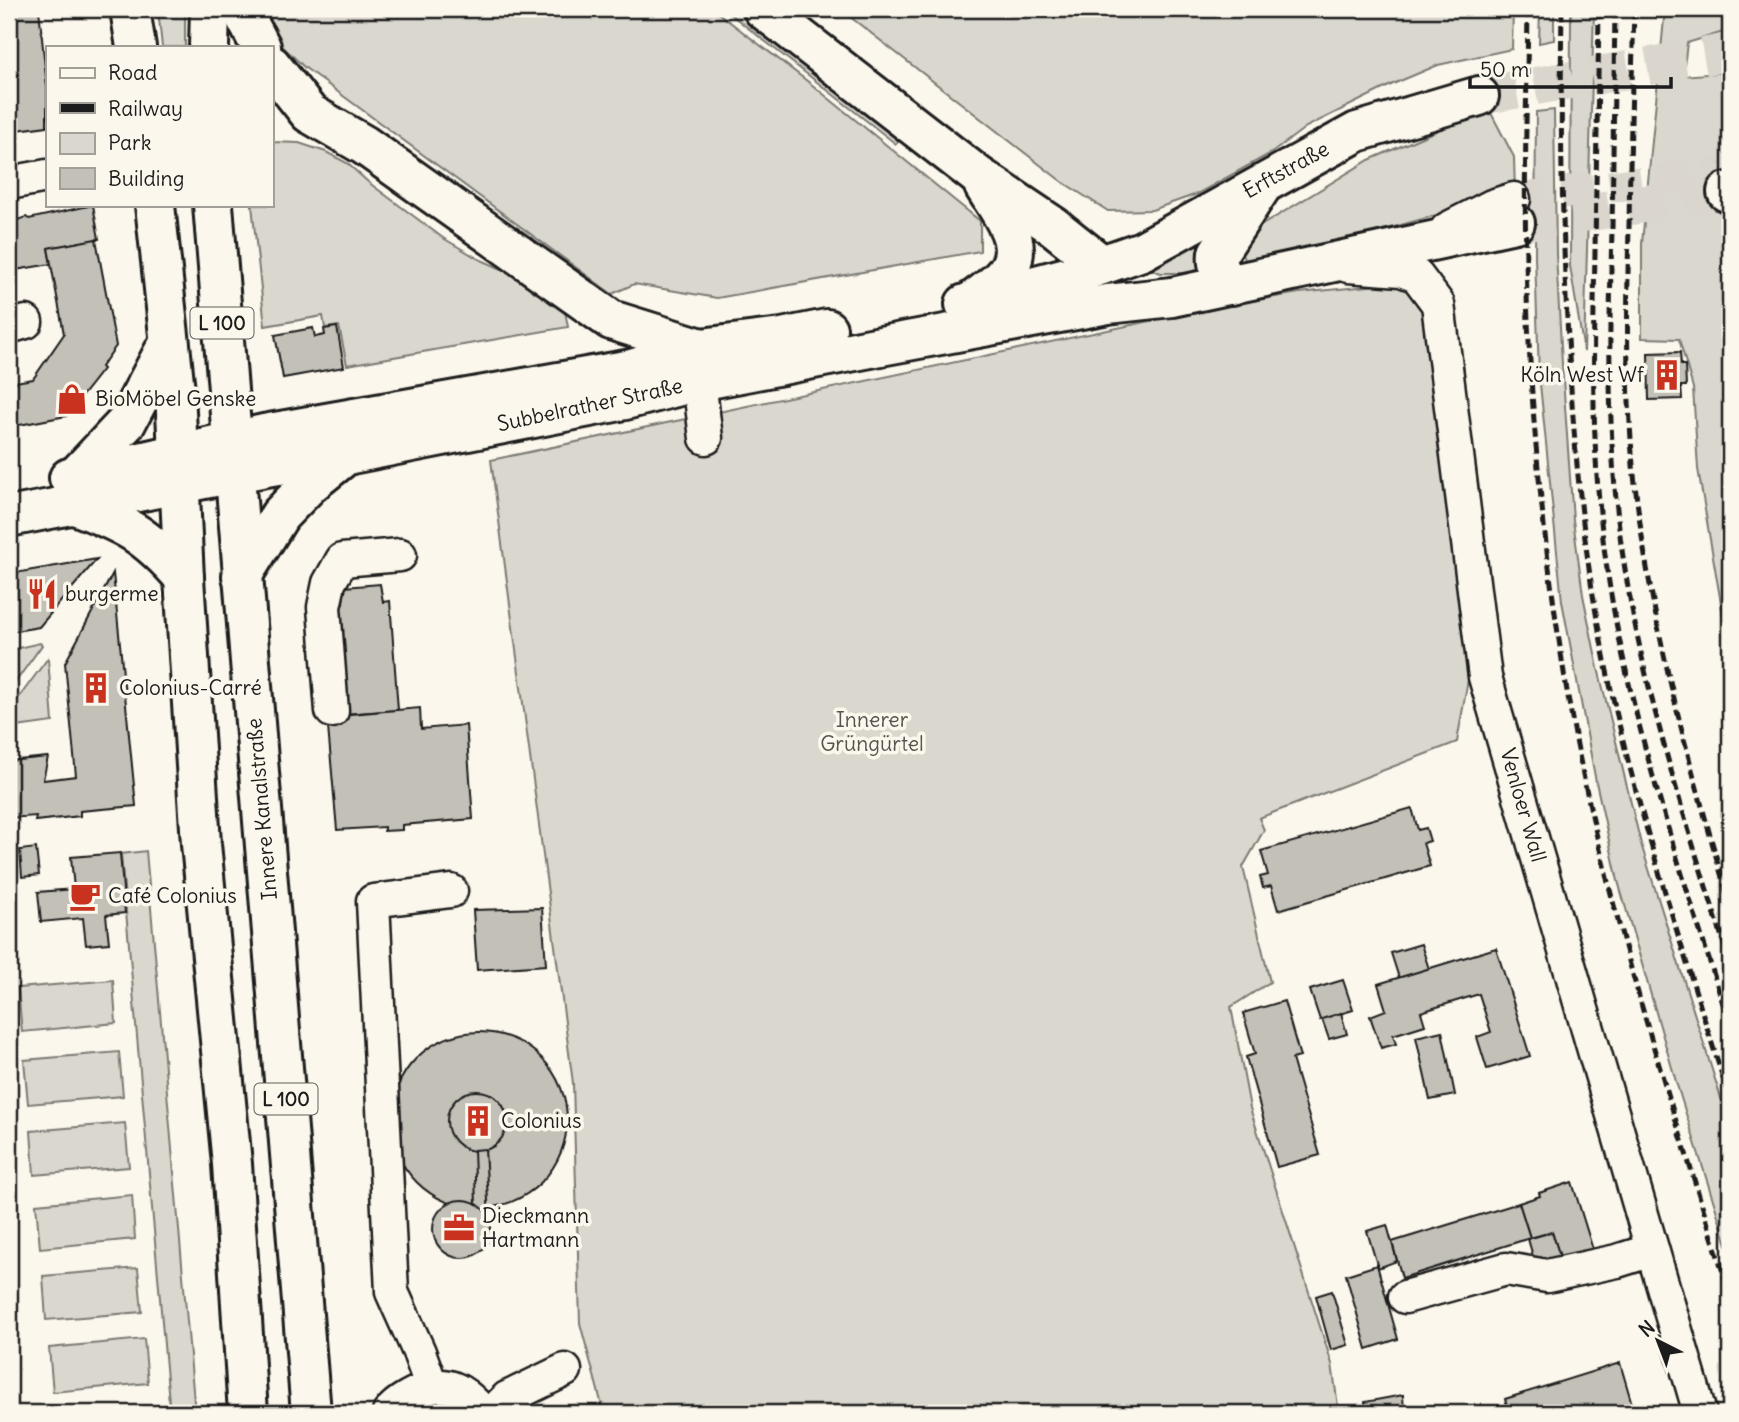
<svg xmlns="http://www.w3.org/2000/svg" width="1739" height="1422" font-family="Delius,sans-serif">
<style>
.green{fill:#dad7ce;stroke:#7b7a75;stroke-width:2}
.building{fill:#c3c0b8;stroke:#1c1c1c;stroke-width:2}
.lines{fill:none;stroke-linecap:round;stroke-linejoin:round}
.minor-tunnel{stroke:#dad6cd;stroke-width:32;stroke-dasharray:32 16;stroke-linecap:butt}
.major-tunnel{stroke:#dad6cd;stroke-width:38;stroke-dasharray:38 19;stroke-linecap:butt}
.minor-casing{stroke:#1c1c1c;stroke-width:37}
.major-casing{stroke:#1c1c1c;stroke-width:44}
.highway-casing{stroke:#1c1c1c;stroke-width:44}
.minor{stroke:#fbf7ec;stroke-width:32}
.major{stroke:#fbf7ec;stroke-width:38}
.highway{stroke:#fbf7ec;stroke-width:38}
.rail{stroke:#1c1c1c;stroke-width:5;stroke-dasharray:10 5;stroke-linecap:butt}
.labels{text-anchor:middle;stroke-width:7;stroke-linejoin:round;paint-order:stroke}
.shield{fill:#fbf7ec;stroke:#5f5e5a;stroke-width:2}
.shield-label{font-size:19px;font-weight:bold;fill:#1c1c1c}
.street-label{font-size:21px;fill:#1c1c1c;stroke:#fbf7ec}
.poi-label{font-size:21px;fill:#1c1c1c;stroke:#fbf7ec;text-anchor:start}
.park-label{font-size:21px;fill:#555451;stroke:#fbf7ec}
</style>
<rect width="100%" height="100%" fill="#fbf7ec"/>
<filter id="ink" filterUnits="userSpaceOnUse"><feTurbulence type="fractalNoise" baseFrequency=".0143" numOctaves="2"/><feDisplacementMap in="SourceGraphic" scale="14" xChannelSelector="R" yChannelSelector="G"/><feConvolveMatrix kernelMatrix="1 2 1 2 8 2 1 2 1" color-interpolation-filters="sRGB"/></filter>
<g filter="url(#ink)">
<g class="green">
<polygon points="158,9 185,9 185,47 162,47"/>
<polygon points="258,9 713,9 811,84 980,221 980,251 717,298 634,284 612,294 304,67 277,41"/>
<polygon points="724,9 737,9 901,139 896,144"/>
<polygon points="840,9 1513,9 1512,49 1438,65 1393,84 1306,127 1273,152 1197,194 1152,210 1108,211 1061,181"/>
<polygon points="1540,9 1554,9 1554,40 1539,43"/>
<polygon points="1571,9 1594,9 1584,352 1570,266"/>
<polygon points="1665,9 1730,9 1730,30 1687,43 1683,76 1730,72 1730,152 1724,232 1730,233 1730,656 1698,469 1693,388 1679,339 1642,338 1642,243"/>
<polygon points="1554,110 1556,254 1562,364 1573,520 1583,595 1598,668 1641,844 1730,1127 1730,1254 1677,1085 1618,881 1596,782 1562,601 1539,374 1535,257 1536,112"/>
<polygon points="1491,113 1514,157 1515,193 1301,253 1255,263 1245,259 1241,254 1243,245 1249,233 1369,160 1454,123"/>
<polygon points="271,142 299,143 326,152 347,163 368,182 443,238 479,259 511,273 565,311 568,327 347,365 339,326 325,328 323,316 265,326 252,205 271,205"/>
<polygon points="1197,245 1202,246 1206,273 1161,273 1145,268 1155,261"/>
<polygon points="1379,285 1401,286 1420,294 1428,324 1470,668 1457,742 1259,818 1264,830 1243,867 1270,982 1231,1007 1250,1108 1332,1364 1339,1413 604,1413 580,1323 573,1083 491,460 1217,307 1299,293"/>
<polygon points="40,643 42,645 9,691 9,650"/>
<polygon points="48,658 53,722 9,728 9,711"/>
<polygon points="146,851 195,1413 170,1413 121,854"/>
<polygon points="113,980 116,1023 22,1032 18,988"/>
<polygon points="119,1052 123,1096 28,1104 24,1060"/>
<polygon points="125,1123 129,1167 34,1175 31,1131"/>
<polygon points="132,1195 135,1239 40,1248 36,1204"/>
<polygon points="138,1268 142,1312 46,1320 43,1276"/>
<polygon points="144,1339 148,1383 53,1392 49,1348"/>
</g>
<g class="building">
<polygon points="9,9 39,9 47,87 47,126 9,131"/>
<polygon points="93,205 99,239 48,248 51,264 15,270 9,239 9,233 11,232 9,223 26,217 29,219"/>
<polygon points="96,239 116,346 101,367 103,369 66,416 9,427 9,383 33,379 64,334 48,248"/>
<polygon points="337,327 344,367 283,378 275,335 313,328 315,337 325,335 324,329"/>
<polygon points="1680,352 1681,365 1685,365 1686,386 1681,386 1682,399 1649,400 1648,353"/>
<polygon points="97,559 39,627 9,632 9,574"/>
<polygon points="113,573 136,806 80,811 80,816 35,821 36,816 9,818 9,761 48,757 43,780 76,776 65,663"/>
<polygon points="380,584 383,602 390,601 398,710 343,714 334,605 343,604 344,587"/>
<polygon points="420,708 421,729 466,725 473,819 402,825 402,830 384,831 384,827 337,830 327,716"/>
<polygon points="1412,808 1418,830 1426,828 1430,841 1423,843 1430,866 1278,910 1271,886 1263,888 1260,877 1268,875 1261,851"/>
<polygon points="36,848 39,875 22,877 20,850"/>
<polygon points="120,853 125,913 106,915 109,943 86,945 83,918 41,922 38,892 74,889 71,857"/>
<polygon points="542,908 546,965 477,970 473,910"/>
<polygon points="1421,944 1429,969 1399,978 1391,953"/>
<polygon points="1496,948 1530,1056 1487,1069 1477,1037 1491,1032 1479,994 1421,1012 1425,1025 1393,1035 1396,1044 1381,1048 1370,1016 1386,1010 1378,984"/>
<polygon points="1343,980 1353,1010 1320,1020 1310,990"/>
<polygon points="1284,1001 1300,1057 1292,1059 1320,1155 1277,1167 1246,1057 1255,1054 1243,1013"/>
<polygon points="1341,1013 1347,1034 1329,1039 1322,1019"/>
<polygon points="1442,1031 1455,1095 1430,1100 1416,1037"/>
<circle cx="479" cy="1120" r="88"/>
<circle cx="477" cy="1121" r="30"/>
<polygon points="485,1149 489,1218 476,1204 474,1150"/>
<polygon points="1572,1182 1594,1253 1562,1263 1552,1232 1530,1238 1519,1203 1540,1196 1539,1193"/>
<circle cx="462" cy="1229" r="29"/>
<polygon points="1519,1203 1530,1238 1402,1278 1392,1242"/>
<polygon points="1387,1225 1397,1261 1378,1268 1367,1231"/>
<polygon points="1552,1232 1562,1263 1537,1270 1528,1239"/>
<polygon points="1377,1265 1398,1339 1367,1349 1346,1275"/>
<polygon points="1332,1291 1348,1345 1331,1350 1316,1296"/>
<polygon points="1620,1363 1632,1404 1610,1411 1610,1413 1509,1413 1505,1399"/>
<polygon points="1403,1395 1404,1413 1366,1413 1365,1402"/>
</g>
<g class="lines">
<polyline class="minor-tunnel" points="1514,199 1730,171"/>
<g class="major-tunnel">
<polyline points="1479,96 1730,52"/>
<polyline points="1515,223 1727,192"/>
</g>
<defs>
<g id="minor">
<polyline points="9,183 47,176"/>
<polyline points="1447,229 1492,206 1514,199"/>
<polyline points="1348,266 1401,270 1417,276 1438,304 1485,677 1700,1413"/>
<polyline points="9,327 26,322"/>
<polyline points="699,381 706,438"/>
<polyline points="332,711 324,607 329,583 342,560 400,555"/>
<polyline points="1405,1297 1506,1269 1547,1276 1617,1261 1652,1250"/>
<polyline points="431,1385 419,1352 392,1292 373,901 451,891"/>
<path d="M389,1413C395,1404 406,1398 416,1393C447,1377 462,1390 484,1413"/>
<polyline points="492,1413 507,1398 565,1370"/>
</g>
<g id="major">
<polyline points="130,9 136,47"/>
<polyline points="241,9 261,47"/>
<polyline points="209,47 210,9"/>
<polyline points="271,65 309,113 364,145 611,320 701,348"/>
<polyline points="1727,192 1730,192"/>
<polyline points="155,205 175,391 184,578 201,844 232,1164 248,1413"/>
<polyline points="213,205 311,1413"/>
<path d="M1232,285C1222,275 1216,268 1218,253L1262,186"/>
<polyline points="965,304 1070,276 1142,251 1357,132 1479,96"/>
<polyline points="75,477 126,423 169,342"/>
<polyline points="69,478 264,434 632,369 701,348 782,338 827,329"/>
<path d="M72,504C125,524 146,534 184,578"/>
<polyline points="9,517 266,467 346,455 625,400 699,381 886,345 1108,304 1172,297 1515,223"/>
<polyline points="242,576 280,515 310,484 346,455"/>
</g>
<g id="highway">
<polyline points="763,9 977,175 1053,226 1102,265"/>
<path d="M970,303C980,295 991,288 1000,279C1032,249 1001,214 984,186"/>
</g>
</defs>
<use href="#minor" class="minor-casing"/>
<use href="#major" class="major-casing"/>
<use href="#highway" class="highway-casing"/>
<use href="#minor" class="minor"/>
<use href="#major" class="major"/>
<use href="#highway" class="highway"/>
<g class="rail">
<path d="M1528,9C1527,92 1524,176 1526,259C1529,402 1543,544 1566,685C1601,893 1668,1094 1730,1295"/>
<path d="M1562,9C1560,119 1562,228 1568,338C1574,450 1584,562 1607,671C1638,817 1686,959 1730,1101"/>
<path d="M1599,9C1598,90 1596,171 1595,252C1593,350 1591,448 1604,547C1624,707 1682,872 1730,1026"/>
<path d="M1615,9C1614,83 1613,157 1612,231C1609,336 1607,439 1621,543C1641,687 1687,826 1730,963"/>
<path d="M1634,9C1632,81 1630,154 1629,226C1627,306 1626,386 1633,465C1648,616 1688,760 1730,905"/>
</g>
</g>
</g>
<defs>
<symbol id="building-bare" viewBox="-9 -9 18 18"><path d="M-4-6H4V6H1V3H-1V6H-4ZM-2.5-4.3h1.7v1.8h-1.7ZM.8-4.3h1.7v1.8H.8ZM-2.5-1h1.7V.8h-1.7ZM.8-1h1.7V.8H.8Z" fill="#c8321e" stroke="#fbf7ec" stroke-width="2.5" paint-order="stroke"/></symbol>
<symbol id="shop-bare" viewBox="-9 -9 18 18"><path d="M-5-2.5h2.3a2.7 3.5 0 0 1 5.4 0H5L5.5 6h-11ZM-1.5-2.5h3a1.5 2.3 0 0 0-3 0Z" fill="#c8321e" stroke="#fbf7ec" stroke-width="2.5" paint-order="stroke"/></symbol>
<symbol id="restaurant-bare" viewBox="-9 -9 18 18"><path d="M-5-6h1v4h1v-4h1v4h1v-4h1v5L-1.5 .5V6h-2V.5L-5-1ZM5-6V6H3V1.5H1.5Q1.5-4 5-6Z" fill="#c8321e" stroke="#fbf7ec" stroke-width="2.5" paint-order="stroke"/></symbol>
<symbol id="cafe-bare" viewBox="-9 -9 18 18"><path d="M-5.5-4.5H6V0H3Q3 3.5 0 3.5H-2.5Q-5.5 3.5-5.5 0ZM3-3.2v2h1.7v-2ZM-6 4.5H4V6H-6Z" fill="#c8321e" stroke="#fbf7ec" stroke-width="2.5" paint-order="stroke"/></symbol>
<symbol id="office-bare" viewBox="-9 -9 18 18"><path d="M-6-3h4V-5.5h4V-3h4V5H-6ZM-1-4.5V-3h2v-1.5ZM-6 0V1H6V0Z" fill="#c8321e" stroke="#fbf7ec" stroke-width="2.5" paint-order="stroke"/></symbol>
</defs>
<g fill-rule="evenodd">
<use href="#building-bare" x="1645" y="353" width="44" height="44"/>
<use href="#shop-bare" x="50" y="377" width="44" height="44"/>
<use href="#restaurant-bare" x="20" y="572" width="44" height="44"/>
<use href="#building-bare" x="74" y="666" width="44" height="44"/>
<use href="#cafe-bare" x="63" y="874" width="44" height="44"/>
<use href="#building-bare" x="456" y="1099" width="44" height="44"/>
<use href="#office-bare" x="437" y="1206" width="44" height="44"/>
</g>
<g class="labels">
<g class="shield">
<rect x="190.5" y="307.5" width="63" height="31" rx="5"/>
<rect x="254.5" y="1083.5" width="63" height="31" rx="5"/>
</g>
<g class="shield-label">
<text x="222" y="330">L 100</text>
<text x="286" y="1106">L 100</text>
</g>
<g class="street-label">
<text transform="translate(1286 170) rotate(-29)" y="7">Erftstraße</text>
<text transform="translate(590 405) rotate(-12)" y="7">Subbelrather Straße</text>
<text transform="translate(1523 805) rotate(74)" y="7">Venloer Wall</text>
<text transform="translate(262 809) rotate(-95)" y="7">Innere Kanalstraße</text>
</g>
<g class="poi-label">
<text x="1644" y="382" text-anchor="end">Köln West Wf</text>
<text x="95" y="406">BioMöbel Genske</text>
<text x="65" y="601">burgerme</text>
<text x="119" y="695">Colonius-Carré</text>
<text x="108" y="903">Café Colonius</text>
<text x="501" y="1128">Colonius</text>
<text x="482" y="1223">Dieckmann<tspan x="482" dy="24">Hartmann</tspan></text>
</g>
<g class="park-label">
<text x="872" y="727">Innerer<tspan x="872" dy="24">Grüngürtel</tspan></text>
</g>
</g>
<rect width="1739" height="1422" fill="none" stroke="#fbf7ec" stroke-width="35"/>
<rect x="18" y="18" width="1704" height="1387" fill="none" stroke="#1c1c1c" stroke-width="2.5" filter="url(#ink)"/>
<rect x="46" y="46" width="228" height="161" fill="#fbf7ec" stroke="#a29f99" stroke-width="2"/>
<rect x="60" y="68" width="35" height="10" fill="#fbf7ec" stroke="#a29f99" stroke-width="2"/>
<text x="108" y="80" font-size="21" fill="#1c1c1c">Road</text>
<rect x="60" y="103" width="35" height="10" fill="#1c1c1c" stroke="#a29f99" stroke-width="2"/>
<text x="108" y="116" font-size="21" fill="#1c1c1c">Railway</text>
<rect x="60" y="133" width="35" height="21" fill="#dad7ce" stroke="#a29f99" stroke-width="2"/>
<text x="108" y="150" font-size="21" fill="#1c1c1c">Park</text>
<rect x="60" y="168" width="35" height="21" fill="#c3c0b8" stroke="#a29f99" stroke-width="2"/>
<text x="108" y="186" font-size="21" fill="#1c1c1c">Building</text>
<g transform="translate(1658 1341) rotate(318)" stroke="#fbf7ec" stroke-width="5" paint-order="stroke">
<path d="M0-5L12 26L0 18L-12 26Z" fill="#1c1c1c"/>
<text y="-10" font-size="19" font-weight="bold" text-anchor="middle" fill="#1c1c1c">N</text>
</g>
<path d="M1470 77v10h201v-10" fill="none" stroke="#1c1c1c" stroke-width="3.5"/>
<text x="1480" y="77" font-size="21" fill="#1c1c1c" stroke="#fbf7ec" stroke-width="5" paint-order="stroke">50 m</text>
</svg>
